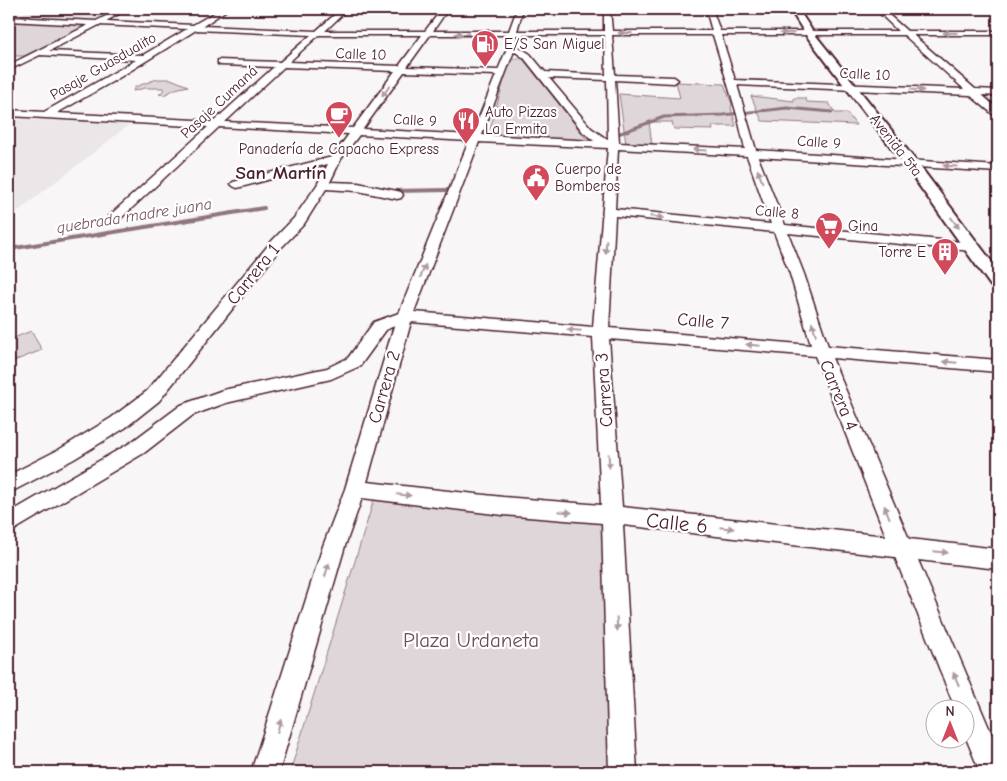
<svg xmlns="http://www.w3.org/2000/svg" width="1007" height="781" font-family="'Comic Neue',sans-serif">
<style>
.built{fill:#ebe6e8}
.green{fill:#ded6d9;stroke:#947a82}
.lines{fill:none;stroke-linecap:round;stroke-linejoin:round}
.stream-far1{stroke:#8f747b;stroke-width:3}
.stream{stroke:#8f747b;stroke-width:4}
.minor-casing{stroke:#4a1f2b;stroke-width:3}
.tertiary-casing{stroke:#4a1f2b;stroke-width:4}
.minor{fill:#fff;fill-rule:evenodd}
.tertiary{fill:#fff;fill-rule:evenodd}
.oneway{fill:#ae9aa0}
.labels{text-anchor:middle;stroke-width:4.5;stroke-linejoin:round;paint-order:stroke}
.far-poi-label{font-size:15px;fill:#4a1f2b;stroke:#fff;text-anchor:start}
.far-street-label{font-size:15px;fill:#4a1f2b;stroke:#fff}
.far-water-label{font-size:16px;font-style:italic;fill:#72515a;stroke:#fff}
.street-label{font-size:18px;fill:#4a1f2b;stroke:#fff}
.far-district-label{font-size:19px;font-weight:bold;fill:#4a1f2b;stroke:#fff}
.near-street-label{font-size:21px;fill:#4a1f2b;stroke:#fff}
.near-park-label{font-size:21px;fill:#6f4d56;stroke:#fff}
</style>
<rect width="100%" height="100%" fill="#f8f6f7"/>
<filter id="ink" filterUnits="userSpaceOnUse"><feTurbulence type="fractalNoise" baseFrequency=".02" numOctaves="2"/><feDisplacementMap in="SourceGraphic" scale="10" xChannelSelector="R" yChannelSelector="G"/><feConvolveMatrix kernelMatrix="1 2 1 2 8 2 1 2 1" color-interpolation-filters="sRGB"/></filter>
<g filter="url(#ink)">
<g class="built">
<polygon points="34,9 117,9 95,20 16,16"/>
<polygon points="9,119 130,124 9,218"/>
</g>
<g class="green">
<polygon points="9,21 91,24 24,56 9,56"/>
<polygon points="517,58 523,59 588,141 488,136 510,59"/>
<polygon points="157,79 171,79 188,86 175,89 164,95 159,94 164,90 163,88 145,88 133,91 135,87"/>
<polygon points="676,82 724,84 732,104 731,108 736,126 712,126 713,130 674,129 672,122 649,122 652,145 626,144 619,94 680,98"/>
<polygon points="751,96 794,101 794,98 805,98 807,102 829,103 835,113 847,113 856,125 762,121"/>
<polygon points="31,331 42,350 9,363 9,340"/>
<polygon points="375,496 607,519 607,647 611,772 290,772"/>
</g>
<g class="lines">
<polyline class="stream-far1" points="618,134 664,117 723,115 787,108 832,112"/>
<g class="stream">
<polyline points="394,191 448,190"/>
<polyline points="9,249 264,208"/>
</g>
<defs>
<path id="minor" d="M120,9H128L106,21L193,25L221,9H228L203,26L316,31L341,9H348L325,31H425L442,9H448L433,31H509L517,9H523L517,31H604V9H610L612,31H712L706,9H712L720,31H898L875,9H882L907,31H998V35H913L975,89L998,90V96L982,95L998,109V117L995,116L970,95L737,85L756,150L998,166V172L758,157L785,225L972,243L979,247L972,251L788,233L804,274L828,346L998,360V372L832,358L909,539L998,549V569L918,560L998,749V772H980L964,733V708H955L895,557L623,525L637,772H609L602,523L503,515L362,498L345,546L279,772H251L323,546L345,489L394,326L386,330L360,366L331,379L226,403L193,415L144,453L9,533V513L130,443L181,405L223,390L327,368L348,358L374,322L399,313L469,141L359,135L341,159L330,182L358,183L397,191L401,192L403,195L401,198L397,199L358,191L326,189L304,224L281,248L159,401L125,428L74,459L9,493V475L60,449L111,418L147,391L271,242L294,218L317,185L328,164L237,188L233,186L231,184L233,182L332,157L349,134L219,127L118,221H110L108,218L110,215L208,127L9,116V110L44,112L136,60L40,55L9,70V65L88,25L9,21V17L96,21ZM99,25L187,29L143,55L49,51ZM196,30L311,35L280,62L218,60V64L221,65L274,67L214,121L57,113L117,79ZM319,35H422L399,66L289,62ZM430,35H508V46L498,70L407,67ZM516,35H605L606,75L545,72L530,54L516,45ZM612,35H713L738,118L745,149L619,143L615,80L674,83L678,80L674,77L615,75ZM721,35H904L964,89L735,80ZM514,51L524,58L583,132L594,141L482,135ZM284,67L395,71L353,128L225,122ZM404,72L496,75L472,135L363,129ZM549,78L607,80L608,140L591,128ZM479,142L608,148L593,327L414,312ZM618,149L747,156L771,224L615,209ZM615,216L774,232L790,274L811,345L609,328ZM411,322L593,337L601,505L503,497L367,482ZM609,339L815,356L886,536L622,507Z"/>
<polygon id="tertiary" points="790,9 798,9 813,32 916,161 998,270 998,288 991,286 906,167 806,35"/>
</defs>
<use href="#minor" class="minor-casing"/>
<use href="#tertiary" class="tertiary-casing"/>
<use href="#minor" class="minor"/>
<use href="#tertiary" class="tertiary"/>
</g>
<defs><path id="oneway-solid" d="M-6-.8H1V-3.2L6.5 0L1 3.2V.8H-6Z" transform="scale(1.25)"/></defs>
<g class="oneway">
<use href="#oneway-solid" transform="translate(625 33) rotate(180)"/>
<use href="#oneway-solid" transform="translate(787 33) rotate(180)"/>
<use href="#oneway-solid" transform="translate(950 33) rotate(180)"/>
<use href="#oneway-solid" transform="translate(462 34) rotate(180)"/>
<use href="#oneway-solid" transform="translate(917 90) rotate(3)"/>
<use href="#oneway-solid" transform="translate(386 91) rotate(126)"/>
<use href="#oneway-solid" transform="translate(700 150) rotate(-177)"/>
<use href="#oneway-solid" transform="translate(950 166) rotate(-176)"/>
<use href="#oneway-solid" transform="translate(760 176) rotate(-111)"/>
<use href="#oneway-solid" transform="translate(657 217) rotate(5)"/>
<use href="#oneway-solid" transform="translate(955 223) rotate(54)"/>
<use href="#oneway-solid" transform="translate(606 247) rotate(94)"/>
<use href="#oneway-solid" transform="translate(423 271) rotate(-68)"/>
<use href="#oneway-solid" transform="translate(814 329) rotate(-107)"/>
<use href="#oneway-solid" transform="translate(574 330) rotate(-175)"/>
<use href="#oneway-solid" transform="translate(753 345) rotate(-175)"/>
<use href="#oneway-solid" transform="translate(950 362) rotate(-175)"/>
<use href="#oneway-solid" transform="translate(609 461) rotate(86)"/>
<use href="#oneway-solid" transform="translate(404 495) rotate(6)"/>
<use href="#oneway-solid" transform="translate(565 512) rotate(5)"/>
<use href="#oneway-solid" transform="translate(887 512) rotate(-112)"/>
<use href="#oneway-solid" transform="translate(727 528) rotate(6)"/>
<use href="#oneway-solid" transform="translate(941 552) rotate(6)"/>
<use href="#oneway-solid" transform="translate(327 570) rotate(-73)"/>
<use href="#oneway-solid" transform="translate(617 624) rotate(87)"/>
<use href="#oneway-solid" transform="translate(956 679) rotate(-113)"/>
<use href="#oneway-solid" transform="translate(279 726) rotate(-73)"/>
</g>
</g>
<defs>
<symbol id="fuel-pin" viewBox="-11 -11 22 30"><path d="M0 17L-7.5 6A9.5 9.5 0 1 1 7.5 6Z" fill="#d1495b" stroke="#fff"/><path d="M-5.5-6h7V0h2V4h1.3V-2.5L3-4.5l.8-.8L6-3V5H2.5V1h-1V6h-7ZM-4.2-4.7v3.2H.2V-4.7Z" fill="#fff"/></symbol>
<symbol id="cafe-pin" viewBox="-11 -11 22 30"><path d="M0 17L-7.5 6A9.5 9.5 0 1 1 7.5 6Z" fill="#d1495b" stroke="#fff"/><path d="M-5.5-4.5H6V0H3Q3 3.5 0 3.5H-2.5Q-5.5 3.5-5.5 0ZM3-3.2v2h1.7v-2ZM-6 4.5H4V6H-6Z" fill="#fff"/></symbol>
<symbol id="restaurant-pin" viewBox="-11 -11 22 30"><path d="M0 17L-7.5 6A9.5 9.5 0 1 1 7.5 6Z" fill="#d1495b" stroke="#fff"/><path d="M-5-6h1v4h1v-4h1v4h1v-4h1v5L-1.5 .5V6h-2V.5L-5-1ZM5-6V6H3V1.5H1.5Q1.5-4 5-6Z" fill="#fff"/></symbol>
<symbol id="civic-pin" viewBox="-11 -11 22 30"><path d="M0 17L-7.5 6A9.5 9.5 0 1 1 7.5 6Z" fill="#d1495b" stroke="#fff"/><path d="M-.6-6.5H3V-4.5H.6V-3L4-1V1h2V6H-6V1h2V-1L-.6-3ZM-1.2 2.5V6h2.4V2.5Z" fill="#fff"/></symbol>
<symbol id="supermarket-pin" viewBox="-11 -11 22 30"><path d="M0 17L-7.5 6A9.5 9.5 0 1 1 7.5 6Z" fill="#d1495b" stroke="#fff"/><path d="M-6-5.5h2.5l.6 2H6L4.5 2H-2.5L-4.4-4H-6ZM-1.5 3.2a1.3 1.3 0 1 0 .1 0ZM3 3.2a1.3 1.3 0 1 0 .1 0Z" fill="#fff"/></symbol>
<symbol id="building-pin" viewBox="-11 -11 22 30"><path d="M0 17L-7.5 6A9.5 9.5 0 1 1 7.5 6Z" fill="#d1495b" stroke="#fff"/><path d="M-4-6H4V6H1V3H-1V6H-4ZM-2.5-4.3h1.7v1.8h-1.7ZM.8-4.3h1.7v1.8H.8ZM-2.5-1h1.7V.8h-1.7ZM.8-1h1.7V.8H.8Z" fill="#fff"/></symbol>
</defs>
<g fill-rule="evenodd">
<use href="#fuel-pin" x="469" y="28" width="32" height="43"/>
<use href="#cafe-pin" x="323" y="99" width="32" height="43"/>
<use href="#restaurant-pin" x="450" y="105" width="32" height="43"/>
<use href="#civic-pin" x="520" y="162" width="32" height="43"/>
<use href="#supermarket-pin" x="813" y="210" width="32" height="43"/>
<use href="#building-pin" x="929" y="236" width="32" height="43"/>
</g>
<g class="labels">
<g class="far-poi-label">
<text x="504" y="49">E/S San Miguel</text>
<text x="485" y="117">Auto Pizzas<tspan x="485" dy="17">La Ermita</tspan></text>
<text x="339" y="154" text-anchor="middle">Panadería de Capacho Express</text>
<text x="555" y="174">Cuerpo de<tspan x="555" dy="17">Bomberos</tspan></text>
<text x="848" y="231">Gina</text>
<text x="926" y="257" text-anchor="end">Torre E</text>
</g>
<g class="far-street-label">
<text transform="translate(361 54) rotate(2)" y="5">Calle 10</text>
<text transform="translate(103 66) rotate(-30)" y="5">Pasaje Guasdualito</text>
<text transform="translate(865 74) rotate(3)" y="5">Calle 10</text>
<text transform="translate(219 102) rotate(-43)" y="5">Pasaje Cumaná</text>
<text transform="translate(415 120) rotate(3)" y="5">Calle 9</text>
<text transform="translate(819 142) rotate(4)" y="5">Calle 9</text>
<text transform="translate(896 145) rotate(52)" y="5">Avenida 5ta</text>
<text transform="translate(777 212) rotate(5)" y="5">Calle 8</text>
</g>
<g class="far-water-label">
<text transform="translate(134 215) rotate(-9)" y="6">quebrada madre juana</text>
</g>
<g class="street-label">
<text transform="translate(253 274) rotate(-51)" y="6">Carrera 1</text>
<text transform="translate(703 321) rotate(5)" y="6">Calle 7</text>
<text transform="translate(384 387) rotate(-74)" y="6">Carrera 2</text>
<text transform="translate(604 390) rotate(-94)" y="6">Carrera 3</text>
<text transform="translate(839 395) rotate(68)" y="6">Carrera 4</text>
</g>
<g class="far-district-label">
<text x="281" y="179">San Martín</text>
</g>
<g class="near-street-label">
<text transform="translate(677 523) rotate(6)" y="7">Calle 6</text>
</g>
<g class="near-park-label">
<text x="471" y="647">Plaza Urdaneta</text>
</g>
</g>
<rect width="1007" height="781" fill="none" stroke="#fff" stroke-width="30"/>
<rect x="15" y="15" width="977" height="751" fill="none" stroke="#4a1f2b" stroke-width="2" filter="url(#ink)"/>
<g transform="translate(950 724)"><circle r="24" fill="#ffffff" stroke="#b7a5aa"/>
<path d="M0-4L9 19L0 12L-9 19Z" fill="#d1495b"/>
<text y="-8" font-size="14" font-weight="bold" text-anchor="middle" fill="#4a1f2b">N</text>
</g>
</svg>
